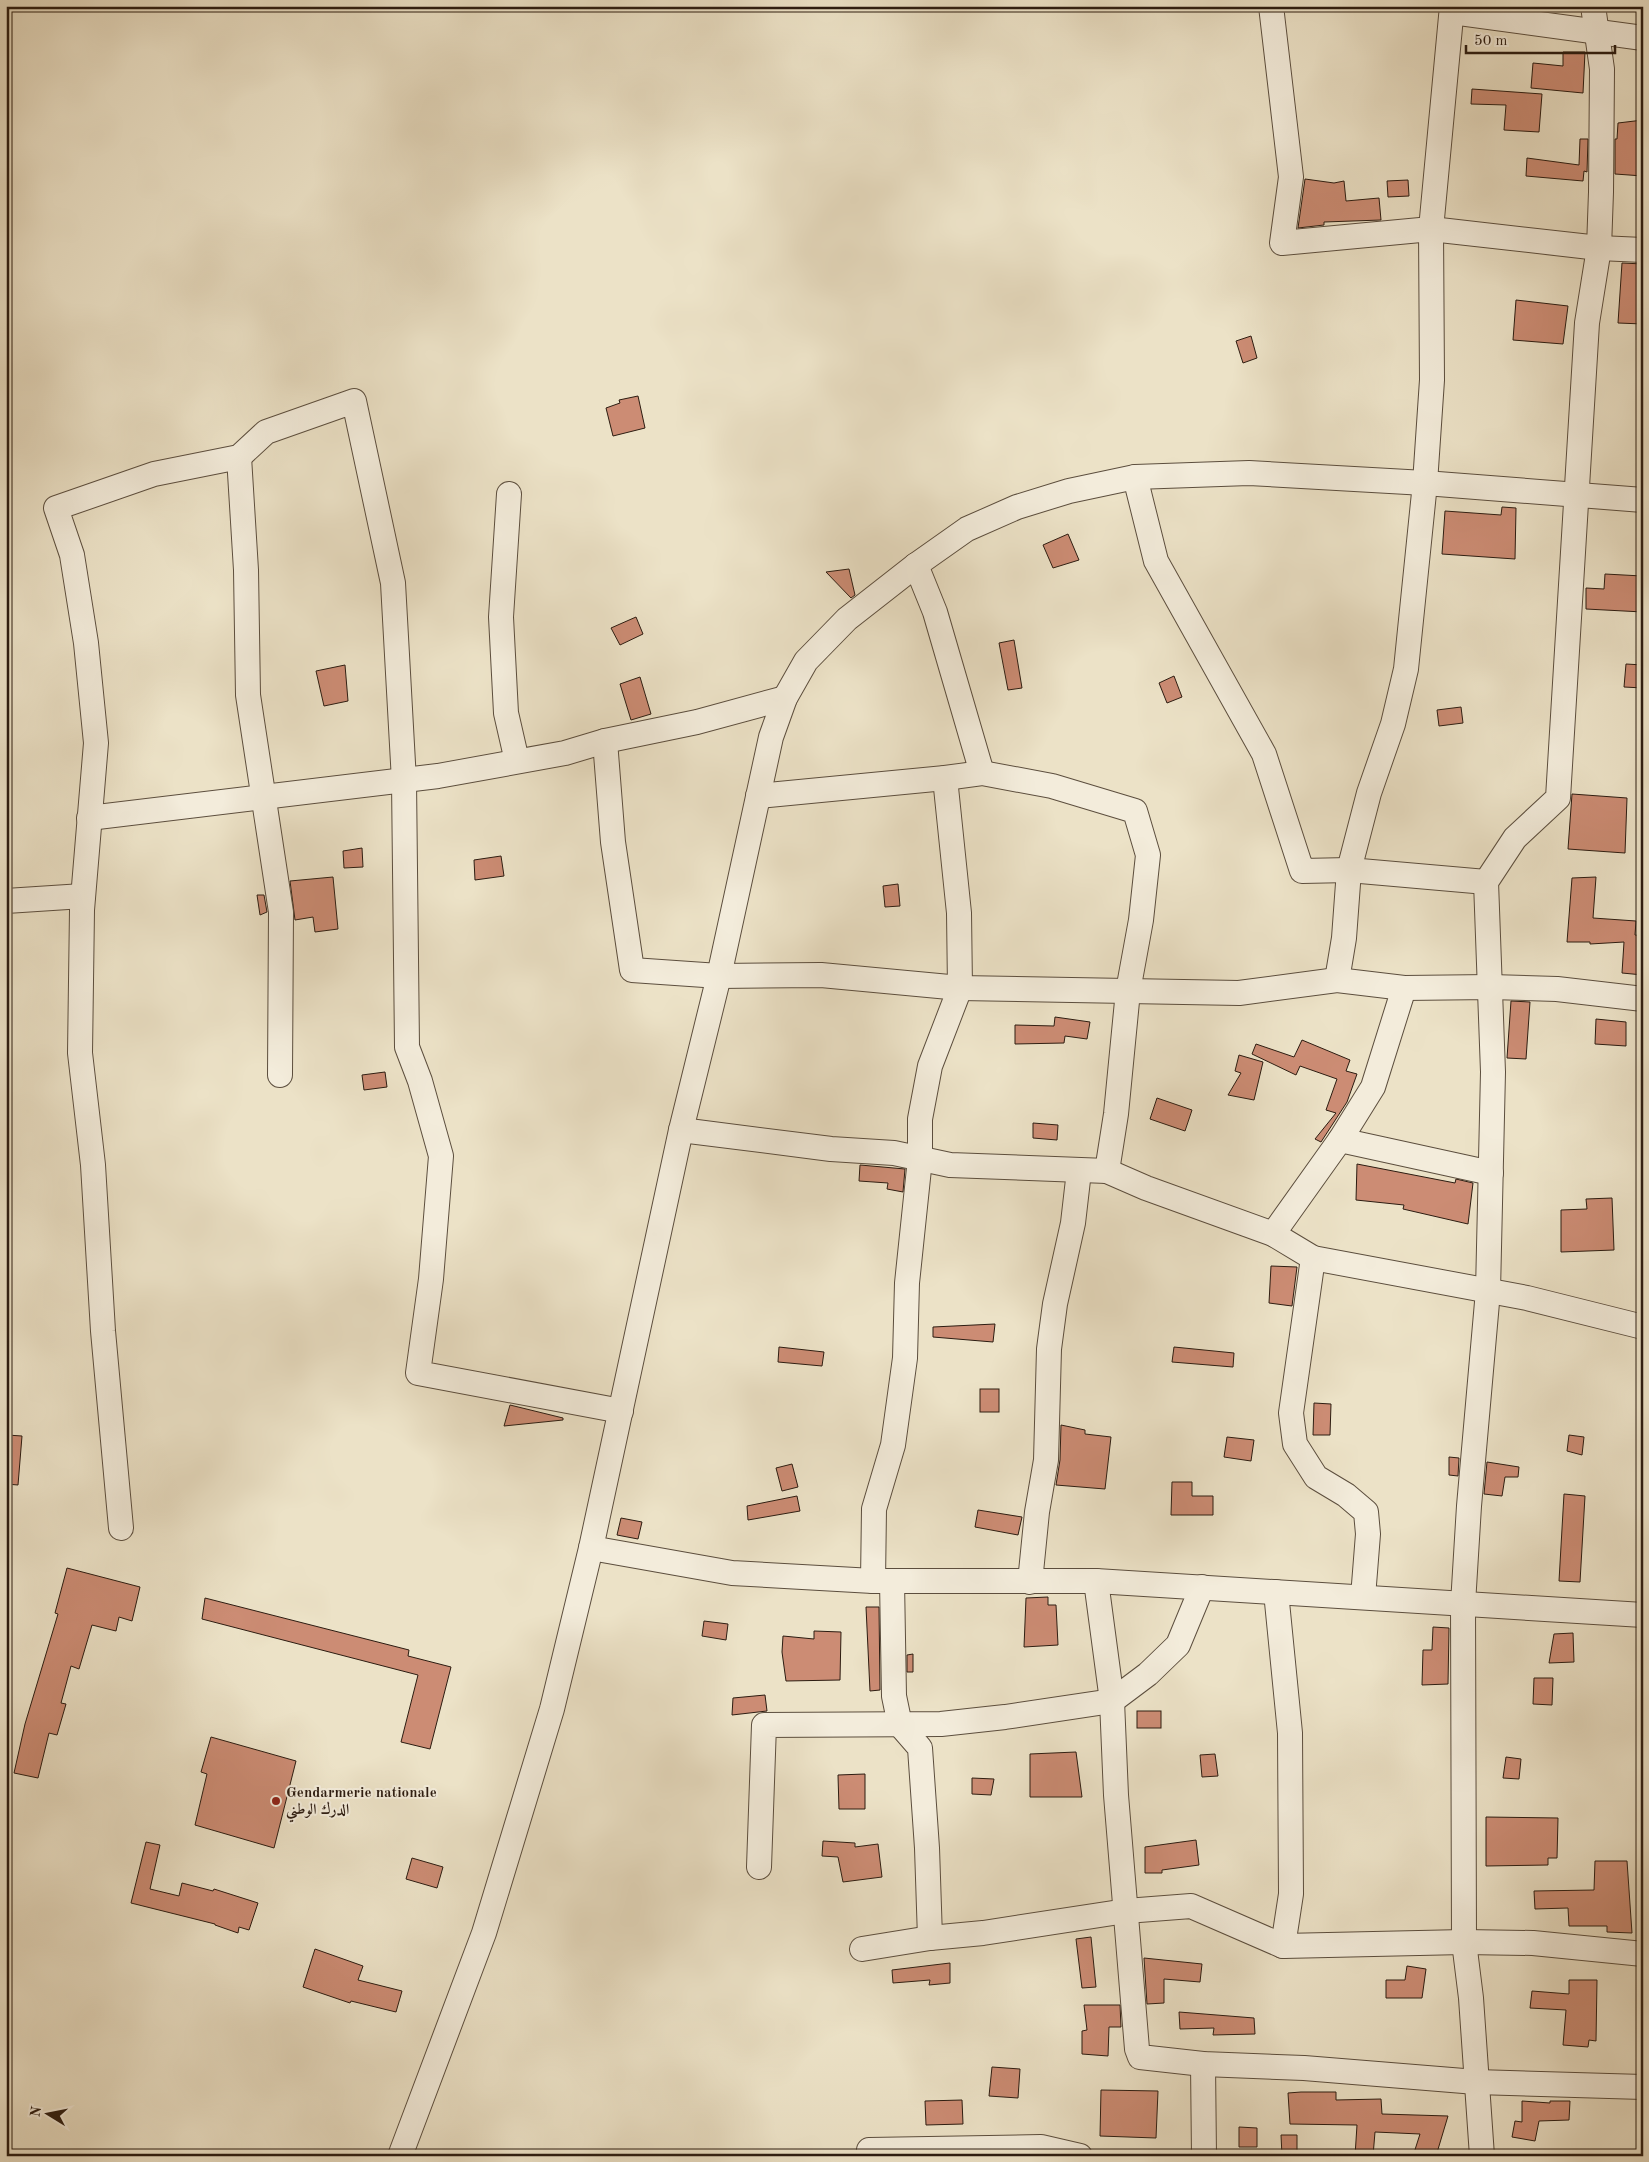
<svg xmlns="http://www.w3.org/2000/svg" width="1649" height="2162" font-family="'Old Standard TT',Amiri,serif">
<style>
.building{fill:#cc8c74;stroke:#2c1c11}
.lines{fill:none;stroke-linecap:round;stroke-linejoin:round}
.street-casing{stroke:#5c4e3e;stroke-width:26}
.street{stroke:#f3ecdb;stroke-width:24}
.poi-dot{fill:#8f2418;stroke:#f3ecdb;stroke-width:2}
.labels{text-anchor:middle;stroke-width:4;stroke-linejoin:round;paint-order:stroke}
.poi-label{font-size:15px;font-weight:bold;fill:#2c1c11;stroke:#f3ecdb;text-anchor:start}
</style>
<rect width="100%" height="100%" fill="#ece2c7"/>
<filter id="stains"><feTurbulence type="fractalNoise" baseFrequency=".004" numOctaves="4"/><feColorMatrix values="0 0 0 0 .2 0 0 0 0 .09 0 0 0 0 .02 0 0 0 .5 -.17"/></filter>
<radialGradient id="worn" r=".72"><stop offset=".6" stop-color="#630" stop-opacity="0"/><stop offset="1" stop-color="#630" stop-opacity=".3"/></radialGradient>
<g class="building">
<polygon points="1563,52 1585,52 1583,93 1531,88 1533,63 1563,66"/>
<polygon points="1472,89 1542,94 1539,132 1504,130 1506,105 1471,104"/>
<polygon points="1643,120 1643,176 1615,174 1615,139 1617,139 1618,123"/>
<polygon points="1580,139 1588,139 1587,172 1584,171 1583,181 1526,176 1527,158 1579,165"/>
<polygon points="1305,179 1334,183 1344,181 1346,201 1379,198 1381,220 1324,222 1324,225 1298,228"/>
<polygon points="1408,180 1409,196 1388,197 1387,181"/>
<polygon points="1622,263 1643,264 1643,324 1618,323"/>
<polygon points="1516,300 1568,306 1563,344 1513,340"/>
<polygon points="1251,336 1257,358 1243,363 1236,341"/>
<polygon points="638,396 645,428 613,436 606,408 620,403 619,400"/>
<polygon points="1502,507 1516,508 1515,559 1442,554 1445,511 1501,515"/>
<polygon points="1068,534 1079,560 1053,568 1043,545"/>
<polygon points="849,569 855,595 851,598 826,572"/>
<polygon points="1605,574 1642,576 1643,612 1586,609 1586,588 1604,589"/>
<polygon points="636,617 643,634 620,645 611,628"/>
<polygon points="1014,640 1022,688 1008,690 999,643"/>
<polygon points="1626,664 1643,665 1643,688 1624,687"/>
<polygon points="345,665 348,701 324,706 316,671"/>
<polygon points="1174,676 1182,697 1167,703 1159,683"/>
<polygon points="640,677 651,714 631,720 620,684"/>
<polygon points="1461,707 1463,723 1439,726 1437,710"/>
<polygon points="1572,794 1627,798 1625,853 1568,849"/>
<polygon points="362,848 363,867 344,868 343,851"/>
<polygon points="501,856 504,876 475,880 474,860"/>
<polygon points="333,877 338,929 315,932 313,917 295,920 290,881"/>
<polygon points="1596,877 1593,918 1636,921 1635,935 1643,936 1643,975 1622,973 1624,942 1590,944 1590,942 1567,942 1572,878"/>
<polygon points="898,884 900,906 885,907 883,886"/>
<polygon points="257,895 264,895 267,912 260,915"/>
<polygon points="1511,1001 1530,1002 1526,1059 1507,1058"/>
<polygon points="1055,1017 1090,1022 1087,1039 1065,1036 1064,1043 1015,1044 1015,1025 1054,1026"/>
<polygon points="1596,1019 1626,1022 1626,1046 1595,1044"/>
<polygon points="1302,1040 1350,1060 1346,1071 1357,1074 1347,1102 1321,1142 1315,1139 1336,1113 1326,1110 1337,1079 1300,1066 1296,1075 1252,1054 1256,1044 1294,1057"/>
<polygon points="1239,1055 1263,1062 1254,1100 1228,1095 1241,1073 1235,1071"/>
<polygon points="385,1072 387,1087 364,1090 362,1075"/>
<polygon points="1157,1098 1192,1110 1185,1131 1150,1119"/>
<polygon points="1033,1123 1058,1125 1057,1140 1033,1138"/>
<polygon points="1357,1164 1455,1183 1456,1179 1473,1183 1468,1224 1403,1209 1404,1205 1356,1200"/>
<polygon points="860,1165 905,1169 903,1192 887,1189 888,1183 859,1181"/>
<polygon points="1612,1198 1614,1250 1561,1252 1561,1210 1587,1209 1586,1199"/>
<polygon points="1271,1266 1297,1267 1292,1306 1269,1303"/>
<polygon points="995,1324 993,1342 933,1337 933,1327"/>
<polygon points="779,1347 824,1352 822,1366 778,1362"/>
<polygon points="1174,1347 1234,1353 1233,1367 1172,1362"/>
<rect x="980" y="1389" width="19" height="23"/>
<polygon points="1314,1403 1331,1404 1330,1435 1313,1435"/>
<polygon points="510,1405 563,1418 563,1420 504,1426"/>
<polygon points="1061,1425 1085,1430 1085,1434 1111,1437 1105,1489 1056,1485 1060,1460"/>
<polygon points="7,1435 22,1436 18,1485 6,1484"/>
<polygon points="1569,1435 1584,1437 1582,1455 1567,1451"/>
<polygon points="1227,1437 1254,1440 1251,1461 1224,1457"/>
<polygon points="1449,1457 1459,1458 1458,1476 1449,1475"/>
<polygon points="1487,1462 1519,1467 1518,1477 1505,1477 1502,1496 1484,1494"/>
<polygon points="792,1464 798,1487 782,1491 776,1468"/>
<polygon points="1172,1482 1192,1482 1192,1496 1213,1496 1213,1515 1171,1515"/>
<polygon points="1564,1494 1585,1496 1580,1582 1559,1581"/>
<polygon points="797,1496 800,1511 748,1520 747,1506"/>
<polygon points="978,1510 1022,1517 1018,1535 975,1527"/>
<polygon points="621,1518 642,1522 638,1539 617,1535"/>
<polygon points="67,1568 140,1587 132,1621 119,1617 116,1631 92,1625 79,1669 71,1666 61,1703 66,1704 57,1735 49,1733 38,1778 14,1773 25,1724 58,1614 55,1613"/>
<polygon points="1048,1597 1048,1605 1056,1605 1058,1645 1024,1647 1026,1598"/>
<polygon points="205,1598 409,1650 408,1656 451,1667 430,1749 401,1742 418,1675 202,1619"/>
<polygon points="866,1607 879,1607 880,1690 870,1691"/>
<polygon points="704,1621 728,1624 726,1640 702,1636"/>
<polygon points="1433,1627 1449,1628 1448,1684 1422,1685 1423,1650 1432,1650"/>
<polygon points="814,1631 841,1632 840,1680 786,1681 782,1652 783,1636 814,1639"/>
<polygon points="1573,1633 1574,1662 1549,1663 1554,1634"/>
<polygon points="913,1654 913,1672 907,1672 907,1655"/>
<polygon points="1534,1678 1553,1678 1552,1705 1533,1704"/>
<polygon points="765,1695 767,1711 732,1715 733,1698"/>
<rect x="1137" y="1711" width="24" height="17"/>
<polygon points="211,1737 296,1761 274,1848 195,1825 207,1774 201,1772"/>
<polygon points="1076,1752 1082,1797 1030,1797 1030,1754"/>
<polygon points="1215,1754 1218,1776 1202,1777 1200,1755"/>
<polygon points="1506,1757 1521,1759 1519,1779 1503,1778"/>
<polygon points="865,1774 865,1809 839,1809 838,1775"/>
<polygon points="972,1778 994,1779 991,1795 972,1794"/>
<polygon points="1486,1817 1558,1818 1557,1858 1548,1858 1548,1865 1486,1866"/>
<polygon points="1196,1840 1199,1865 1162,1870 1162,1873 1145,1873 1145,1847"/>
<polygon points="823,1841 855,1843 855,1847 878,1844 882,1877 843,1882 838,1857 822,1856"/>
<polygon points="146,1842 160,1845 150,1889 179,1896 182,1883 213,1891 214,1889 258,1903 249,1930 239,1927 238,1933 215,1925 215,1924 131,1903"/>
<polygon points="412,1858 443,1867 437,1888 406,1879"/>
<polygon points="1595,1861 1627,1861 1632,1933 1607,1932 1607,1926 1569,1926 1568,1908 1535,1909 1534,1891 1594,1890"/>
<polygon points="1091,1937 1096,1987 1082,1988 1076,1939"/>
<polygon points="315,1949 363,1966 358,1980 402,1991 396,2012 351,2001 350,2003 303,1987"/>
<polygon points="1144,1958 1202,1964 1200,1982 1164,1979 1164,2003 1147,2004"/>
<polygon points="950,1963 950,1983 929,1985 930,1980 893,1983 892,1970"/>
<polygon points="1407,1966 1426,1969 1422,1998 1386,1998 1386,1980 1405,1980"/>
<polygon points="1569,1980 1597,1980 1596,2041 1589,2040 1588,2047 1563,2045 1566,2010 1530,2008 1532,1991 1569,1994"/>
<polygon points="1084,2005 1120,2005 1121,2027 1109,2027 1108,2056 1082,2054 1082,2031 1087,2030"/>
<polygon points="1179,2012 1254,2018 1255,2034 1213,2035 1214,2028 1180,2029"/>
<polygon points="992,2067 1020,2069 1018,2098 989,2096"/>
<polygon points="1101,2090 1158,2091 1156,2138 1100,2136"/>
<polygon points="1301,2092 1336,2092 1336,2100 1381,2099 1382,2114 1448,2116 1436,2156 1413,2156 1420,2134 1375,2132 1373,2156 1355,2156 1357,2125 1290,2124 1288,2093"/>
<polygon points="962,2100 963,2124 926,2125 925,2101"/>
<polygon points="1522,2101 1550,2103 1550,2101 1570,2101 1569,2120 1539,2121 1535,2141 1512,2137 1515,2121 1522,2122"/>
<polygon points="1239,2127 1257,2128 1257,2147 1239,2147"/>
<polygon points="1281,2135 1297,2135 1297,2156 1282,2156"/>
</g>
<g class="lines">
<defs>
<g id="street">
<polyline points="1271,6 1291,177 1282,243 1431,229 1599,248 1643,250"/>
<polyline points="1452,12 1643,38"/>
<polyline points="239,457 246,570 248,695 281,912 280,1075"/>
<polyline points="1135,477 1156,561 1264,754 1302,871 1349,870 1486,882"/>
<polyline points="509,494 501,617 506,713 517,761"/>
<polyline points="916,565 935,612 982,773"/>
<polyline points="605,741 613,842 632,970 719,976 821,975 960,988 1239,993 1337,980 1404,988 1491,987 1557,989 1643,999"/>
<polyline points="89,818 438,776 565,753 605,741 697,722 785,698"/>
<polyline points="6,901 83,896"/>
<polyline points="1337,980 1344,938 1349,870 1369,793 1393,724 1406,669 1425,483 1432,380 1431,229 1452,6"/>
<polyline points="681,1130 831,1149 894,1153 950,1165 1107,1171 1116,1114 1128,991 1141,920 1148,855 1135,811 1052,786 982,773 945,778 758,796"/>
<polyline points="1340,1140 1491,1173"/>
<polyline points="1107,1171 1146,1188 1273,1234 1313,1258 1527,1298 1643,1327"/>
<polyline points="1273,1234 1340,1140 1373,1087 1404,988"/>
<polyline points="1313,1258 1291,1413 1295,1444 1316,1477 1346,1495 1366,1512 1368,1534 1363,1597"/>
<polyline points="121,1528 103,1331 93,1165 80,1053 82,910 96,743 86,643 72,555 56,508 154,474 239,457 266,432 354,401 393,583 404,781 407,1047 420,1081 441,1156 431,1279 418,1373 621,1411"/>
<polyline points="591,1548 732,1573 873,1581 1096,1581 1643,1615"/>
<polyline points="873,1581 874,1509 893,1445 905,1358 907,1283 920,1159 920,1119 930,1066 960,988 959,913 945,778"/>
<polyline points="892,1581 894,1696 900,1725 920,1748 927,1848 930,1938"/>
<polyline points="1096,1581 1112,1701 1116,1795 1137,2049 1140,2057 1203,2064 1304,2068 1476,2082 1643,2087"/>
<polyline points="1030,1582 1037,1512 1046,1460 1049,1349 1055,1304 1073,1223 1079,1171"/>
<polyline points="1276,1592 1290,1733 1291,1894 1283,1946"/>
<polyline points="759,1867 764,1725 941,1724 1005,1717 1112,1701 1148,1674 1178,1645 1202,1587"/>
<polyline points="862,1949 930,1938 983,1933 1126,1911 1191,1906 1283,1946 1464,1942 1533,1943 1643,1954"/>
<polyline points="1203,2064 1204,2156"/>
<polyline points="869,2150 1041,2147 1080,2156"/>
<polyline points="400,2156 484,1933 552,1709 591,1548 681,1130 719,976 771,737 785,698 806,661 847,619 916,565 967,529 1017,507 1069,491 1135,477 1249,473 1425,483 1643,500"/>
<polyline points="1482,2156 1471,1998 1464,1942 1463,1604 1469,1506 1488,1291 1493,1072 1486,882 1515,838 1558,798 1587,323 1599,248 1601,192 1602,69 1593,6"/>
</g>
</defs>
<use href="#street" class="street-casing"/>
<use href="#street" class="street"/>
</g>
<circle class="poi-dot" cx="276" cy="1801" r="5"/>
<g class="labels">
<g class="poi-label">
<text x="286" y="1797">Gendarmerie nationale<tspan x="286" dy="17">الدرك الوطني</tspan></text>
</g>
</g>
<rect width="1649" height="2162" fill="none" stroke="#ece2c7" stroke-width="25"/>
<rect x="8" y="8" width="1634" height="2147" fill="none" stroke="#2c1c11" stroke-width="2.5"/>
<rect x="12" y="12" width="1624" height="2137" fill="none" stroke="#2c1c11"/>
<g transform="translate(48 2114) rotate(280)" stroke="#f3ecdb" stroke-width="4" paint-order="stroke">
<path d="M0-4L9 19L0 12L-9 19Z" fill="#2c1c11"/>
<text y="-8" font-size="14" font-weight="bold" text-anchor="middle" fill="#2c1c11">N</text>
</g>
<path d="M1466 45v8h149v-8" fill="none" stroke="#2c1c11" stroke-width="2.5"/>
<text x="1474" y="45" font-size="15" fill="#2c1c11" stroke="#f3ecdb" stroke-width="4" paint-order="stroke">50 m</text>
<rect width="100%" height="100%" filter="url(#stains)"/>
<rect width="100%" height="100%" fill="url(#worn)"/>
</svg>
